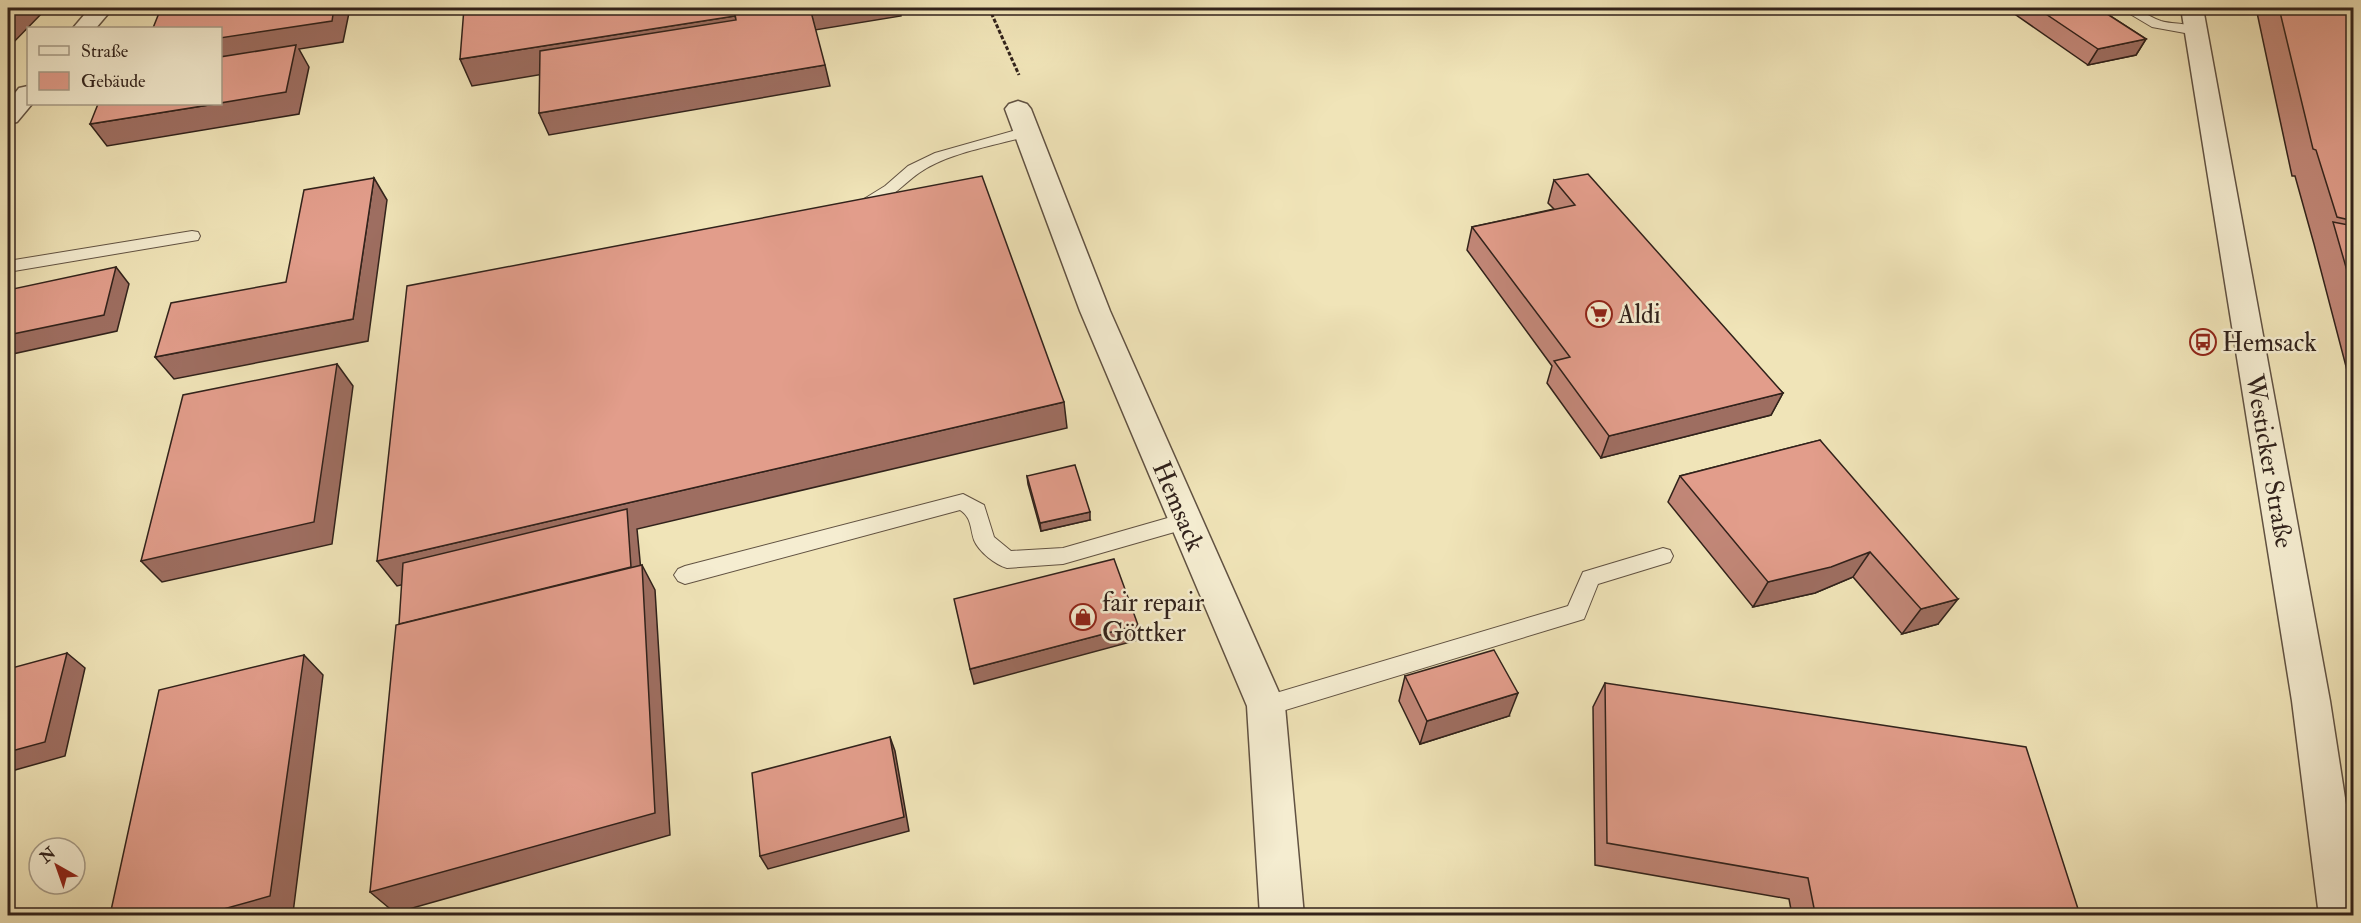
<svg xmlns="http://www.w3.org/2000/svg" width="2361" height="923" font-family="'IM FELL Double Pica',serif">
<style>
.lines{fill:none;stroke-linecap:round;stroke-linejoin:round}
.service-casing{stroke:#615242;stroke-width:2}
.minor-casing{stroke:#615242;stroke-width:3}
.tertiary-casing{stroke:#615242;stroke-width:3}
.path{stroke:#31221b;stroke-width:3;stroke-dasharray:4 2;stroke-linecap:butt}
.service{fill:#f5edd1;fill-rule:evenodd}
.minor{fill:#f5edd1;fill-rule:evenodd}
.tertiary{fill:#f5edd1;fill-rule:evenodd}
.wall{fill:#c28778;stroke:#31221b;stroke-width:1.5}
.shaded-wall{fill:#9e6e61;stroke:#31221b;stroke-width:1.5}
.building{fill:#e29d8b;stroke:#31221b;stroke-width:1.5}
.labels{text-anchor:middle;stroke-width:5;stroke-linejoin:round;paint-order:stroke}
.poi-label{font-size:26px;fill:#31221b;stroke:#f5edd1;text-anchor:start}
.street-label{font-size:26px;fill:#31221b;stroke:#f5edd1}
</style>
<rect width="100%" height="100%" fill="#f0e4b8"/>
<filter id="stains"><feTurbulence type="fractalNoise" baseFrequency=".00333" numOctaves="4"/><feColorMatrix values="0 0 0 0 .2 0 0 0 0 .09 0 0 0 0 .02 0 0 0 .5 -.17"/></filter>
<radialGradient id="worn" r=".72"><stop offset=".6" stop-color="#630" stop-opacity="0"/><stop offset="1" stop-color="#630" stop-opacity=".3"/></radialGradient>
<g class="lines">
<defs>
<g id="service">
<path d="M2120,8C2138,6 2145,15 2161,21C2174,25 2193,22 2203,31L2196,35L2152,27Z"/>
<path d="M1027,127L1035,132L1032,135C998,145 949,152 919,173C903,184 874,216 853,211L851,207L885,186L908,166L935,153Z"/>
<polygon points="192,231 198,232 200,236 198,240 8,272 8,261"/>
<path d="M963,494L984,505L994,537L1011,551L1063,548L1185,513L1192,515L1195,521L1192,527L1063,564L1007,568C996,565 979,552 974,540C970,528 972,518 960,510L685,584L678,581L674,575L678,569L685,566Z"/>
<polygon points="1663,548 1670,550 1673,556 1670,562 1598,584 1584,619 1266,716 1258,713 1255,706 1258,699 1266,696 1568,606 1583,572"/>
</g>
<g id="minor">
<polygon points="90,8 113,8 96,28 73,28"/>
<polygon points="28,86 28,104 32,104 17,122 8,124 8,102 19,88"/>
<polygon points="1018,101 1027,104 1031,109 1110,311 1285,706 1304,916 1260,916 1247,706 1080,311 1005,109 1009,104"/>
</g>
<polygon id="tertiary" points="2181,8 2203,8 2330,701 2354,856 2354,916 2319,916 2292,701"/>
</defs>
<use href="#service" class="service-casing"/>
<use href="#minor" class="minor-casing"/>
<use href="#tertiary" class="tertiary-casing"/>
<polyline class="path" points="989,8 1019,75"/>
<use href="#service" class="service"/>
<use href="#minor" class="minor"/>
<use href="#tertiary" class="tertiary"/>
</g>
<g class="wall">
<polygon points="2006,8 2098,8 2146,39 2136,55 2088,65"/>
<polygon points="2256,8 2354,8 2354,397 2314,244 2295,176 2292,176"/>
<polygon points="1554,180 1783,393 1771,415 1601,458 1547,383 1552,366 1467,250 1472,227 1554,209 1548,203"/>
<polygon points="1820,440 1938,624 1902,634 1853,577 1815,593 1753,607 1668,502 1680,476"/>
<polygon points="1027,476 1090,520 1041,531 1028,484"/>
<polygon points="1405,676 1509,716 1420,744 1399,701"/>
<polygon points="1605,683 2080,915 1792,915 1789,899 1595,865 1593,707"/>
</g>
<g class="shaded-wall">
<polygon points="10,8 47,8 8,48 8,10"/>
<polygon points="334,8 350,8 343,42 299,49 309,67 299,114 107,146 90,124 215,104 220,104 220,38"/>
<polygon points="810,8 900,8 901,16 815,30"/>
<polygon points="735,16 742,41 472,86 460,59"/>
<polygon points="2146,39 2136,55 2088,65 2098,49"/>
<polygon points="825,65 830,86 549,135 539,113"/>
<polygon points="374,178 387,200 368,341 174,379 155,357 353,319"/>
<polygon points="116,267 129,284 117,331 8,355 8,335"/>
<polygon points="337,364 353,386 332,544 162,582 141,561"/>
<polygon points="1783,393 1771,415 1601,458 1609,436"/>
<polygon points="1064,402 1067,428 637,529 643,592 416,649 628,531 397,586 377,561"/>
<polygon points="1090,512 1090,520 1041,531 1040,523"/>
<polygon points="1870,552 1853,577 1815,593 1753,607 1768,582"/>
<polygon points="642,565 655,590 670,835 395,913 370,892"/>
<polygon points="1958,599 1938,624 1902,634 1921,609"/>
<polygon points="1138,625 1138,640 974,684 970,669"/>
<polygon points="67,653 85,668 65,756 8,772 8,752"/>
<polygon points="304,655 323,675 293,913 286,915 202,915"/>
<polygon points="1518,693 1509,716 1420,744 1427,721"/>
<polygon points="890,737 895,751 909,831 768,869 760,856"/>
</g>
<g class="building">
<polygon points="161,8 334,8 332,21 220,38 220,28 153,28"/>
<polygon points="464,8 733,8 735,16 460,59"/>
<polygon points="734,8 814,8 810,8 825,65 539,113 540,51 736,20"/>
<polygon points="2037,8 2098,8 2146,39 2098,49"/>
<polygon points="2279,8 2354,8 2354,221 2337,217 2316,150 2313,149"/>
<polygon points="296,45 286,92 220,103 220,57"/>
<polygon points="98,104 215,104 90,124"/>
<polygon points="1588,174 1783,393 1609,436 1554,361 1570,357 1472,227 1575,205 1554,180"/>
<polygon points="982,176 1064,402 377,561 407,286"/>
<polygon points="374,178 353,319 155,357 171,303 286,282 304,190"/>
<polygon points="2333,222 2354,226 2354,295"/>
<polygon points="116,267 104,315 8,335 8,290"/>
<polygon points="337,364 314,522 141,561 183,395"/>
<polygon points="1820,440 1958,599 1921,609 1870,552 1831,567 1768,582 1680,476"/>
<polygon points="1075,465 1090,512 1040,523 1027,476"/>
<polygon points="627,509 631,567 399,624 403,563"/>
<polygon points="1114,559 1138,625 970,669 954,599"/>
<polygon points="642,565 655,813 370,892 396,625"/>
<polygon points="1494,650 1518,693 1427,721 1405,676"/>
<polygon points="67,653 45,742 8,752 8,669"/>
<polygon points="304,655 270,896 202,915 110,915 159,690"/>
<polygon points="1605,683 2026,747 2080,915 1829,915 1815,913 1808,878 1607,843"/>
<polygon points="890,737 904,817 760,856 752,773"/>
</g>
<defs>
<symbol id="supermarket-ring" viewBox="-11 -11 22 22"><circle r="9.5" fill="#f5edd1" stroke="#8f2418" stroke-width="1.5"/><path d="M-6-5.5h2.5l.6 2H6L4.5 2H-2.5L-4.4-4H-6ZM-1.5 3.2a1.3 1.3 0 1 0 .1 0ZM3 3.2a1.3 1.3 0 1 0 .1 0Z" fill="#8f2418"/></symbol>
<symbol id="bus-ring" viewBox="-11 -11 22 22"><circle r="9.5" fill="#f5edd1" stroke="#8f2418" stroke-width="1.5"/><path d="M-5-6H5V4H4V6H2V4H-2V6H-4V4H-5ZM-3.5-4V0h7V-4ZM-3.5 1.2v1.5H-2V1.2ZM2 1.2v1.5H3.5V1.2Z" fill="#8f2418"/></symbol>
<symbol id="shop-ring" viewBox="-11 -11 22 22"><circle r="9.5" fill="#f5edd1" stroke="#8f2418" stroke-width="1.5"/><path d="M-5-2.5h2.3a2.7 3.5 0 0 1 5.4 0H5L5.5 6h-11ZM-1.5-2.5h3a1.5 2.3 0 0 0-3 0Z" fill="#8f2418"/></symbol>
</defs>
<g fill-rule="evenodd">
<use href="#supermarket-ring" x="1584" y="299" width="30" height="30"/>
<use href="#bus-ring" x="2188" y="327" width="30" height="30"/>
<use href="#shop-ring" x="1068" y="602" width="30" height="30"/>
</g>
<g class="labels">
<g class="poi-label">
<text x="1618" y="323">Aldi</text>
<text x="2222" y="351">Hemsack</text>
<text x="1102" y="611">fair repair<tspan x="1102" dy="30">Göttker</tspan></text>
</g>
<g class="street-label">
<text transform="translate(2270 461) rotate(80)" y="9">Westicker Straße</text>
<text transform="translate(1179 506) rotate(67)" y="9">Hemsack</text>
</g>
</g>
<rect width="2361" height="923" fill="none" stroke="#f0e4b8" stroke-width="30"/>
<rect x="9" y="9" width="2343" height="905" fill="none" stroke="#31221b" stroke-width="3"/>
<rect x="15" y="15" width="2331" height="893" fill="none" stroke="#31221b" stroke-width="1.5"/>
<rect x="27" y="27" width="195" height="78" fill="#f5edd1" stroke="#a79c88" stroke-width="1.5"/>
<rect x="39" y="46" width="30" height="9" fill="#f5edd1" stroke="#a79c88" stroke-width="1.5"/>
<text x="81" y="57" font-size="18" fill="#31221b">Straße</text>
<rect x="39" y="72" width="30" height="18" fill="#e29d8b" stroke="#a79c88" stroke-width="1.5"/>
<text x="81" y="87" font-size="18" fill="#31221b">Gebäude</text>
<g transform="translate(57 866) rotate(320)"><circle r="28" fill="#f5edd1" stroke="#a79c88" stroke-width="1.5"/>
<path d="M0-4.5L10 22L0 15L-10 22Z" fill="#8f2418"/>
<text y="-9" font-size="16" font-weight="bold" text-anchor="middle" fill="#31221b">N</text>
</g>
<rect width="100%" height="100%" filter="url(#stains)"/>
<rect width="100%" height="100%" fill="url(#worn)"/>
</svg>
